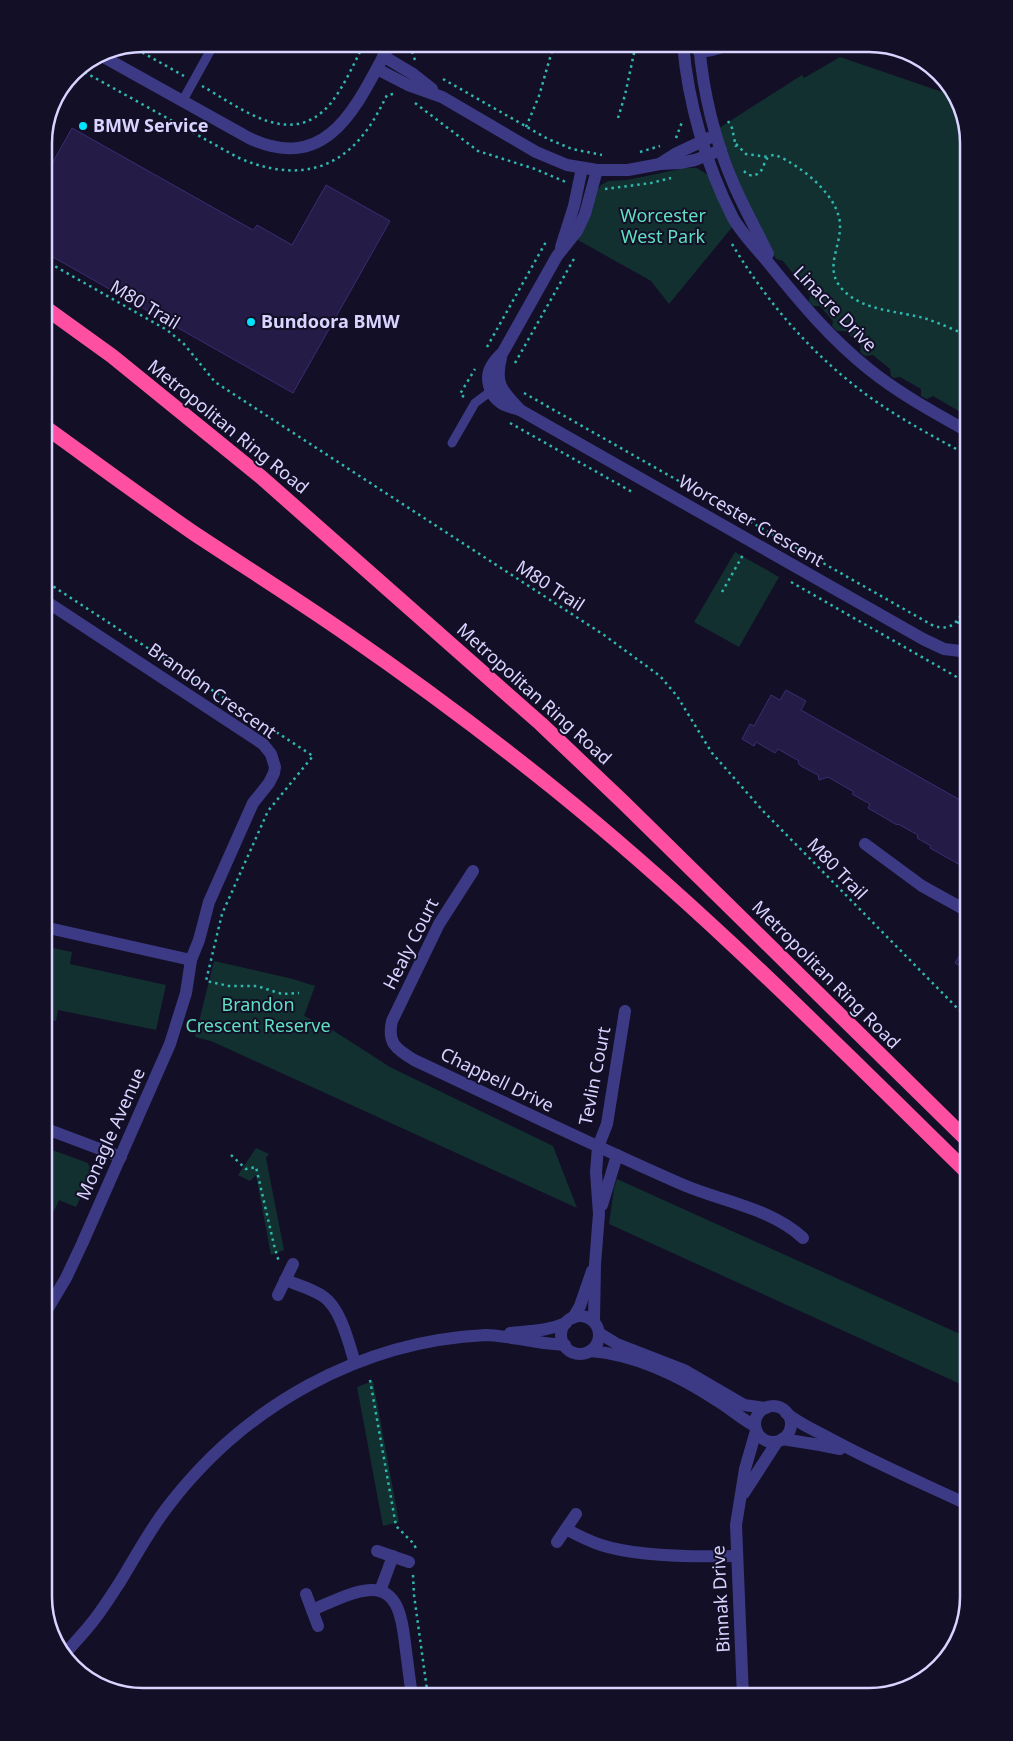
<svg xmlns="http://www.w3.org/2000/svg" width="1013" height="1741" font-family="'Noto Sans',sans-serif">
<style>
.green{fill:#12302f}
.building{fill:#241b47;stroke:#3b2d73}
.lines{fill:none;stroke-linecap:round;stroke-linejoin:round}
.path{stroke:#2fb8b0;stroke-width:2.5;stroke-dasharray:2.5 4;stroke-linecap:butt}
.service{stroke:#3d3a85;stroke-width:9}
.minor{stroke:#3d3a85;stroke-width:12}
.motorway{stroke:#ff4fa3;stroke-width:15}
.poi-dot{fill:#00e5ff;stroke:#130f26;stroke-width:2}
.labels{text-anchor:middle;stroke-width:4;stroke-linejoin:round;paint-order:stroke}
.poi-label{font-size:18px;font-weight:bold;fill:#d9d4ff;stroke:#130f26;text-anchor:start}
.park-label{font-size:18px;fill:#5fe0c0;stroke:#130f26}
.street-label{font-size:18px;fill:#d9d4ff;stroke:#130f26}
.rim{fill:none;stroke:#d9d4ff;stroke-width:2.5}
</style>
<rect width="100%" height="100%" fill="#130f26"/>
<g class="green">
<polygon points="840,57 957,97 959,100 969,143 969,417 933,396 927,399 921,396 921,389 900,377 894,378 891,376 890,369 873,355 865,356 860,352 861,346 845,331 837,331 832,326 833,321 820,306 813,306 809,302 810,295 783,261 776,259 740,186 719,128 802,75 804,78"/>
<polygon points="685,168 697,168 708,175 733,226 669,304 651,281 578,240 596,192 601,185 608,181 627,180"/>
<polygon points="735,552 779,577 739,647 694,622"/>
<polygon points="44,946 72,952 70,964 166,985 156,1030 58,1010 56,1021 44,1019"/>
<polygon points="214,961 293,979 315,986 304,1016 334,1031 390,1067 553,1146 577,1208 211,1041 195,1037"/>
<polygon points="44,1147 88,1163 92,1173 76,1207 59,1200 54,1211 44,1207"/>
<polygon points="256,1148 269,1154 266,1158 284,1250 271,1255 256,1175 250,1181 238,1175"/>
<polygon points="617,1179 969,1338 969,1388 609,1224 614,1188"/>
<polygon points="373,1381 399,1522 383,1526 357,1387"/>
</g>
<g class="building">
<polygon points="72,128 253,230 257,225 292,245 326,185 390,221 293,393 44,252 44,178"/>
<polygon points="786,690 806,701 801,710 969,805 969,870 930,848 931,846 917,838 918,835 898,824 897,825 868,808 870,804 852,794 854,792 828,777 819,780 818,775 801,766 798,763 799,761 778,749 775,753 756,742 754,746 742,739 750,724 754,726 771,695 780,700"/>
<polygon points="969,939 969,971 955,963"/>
</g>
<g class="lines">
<g class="path">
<polyline points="131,46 184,76"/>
<polyline points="415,60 412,52 416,44"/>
<path d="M79,69L237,157C283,178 330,177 363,135C373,123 380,109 387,95L393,94"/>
<polyline points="443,79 548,139 572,149 602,155"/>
<path d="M202,86C241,108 291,150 330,104C344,87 354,63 364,44"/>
<polyline points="415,103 478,151 535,169 566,182"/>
<polyline points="618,118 625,95 636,44"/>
<polyline points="728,121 732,128 736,147"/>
<polyline points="526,127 539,96 554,44"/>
<polyline points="676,138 682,122"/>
<polyline points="736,144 746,154 768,157"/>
<polyline points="640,152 660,146"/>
<path d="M744,171L748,175C769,178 759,155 775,155C801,165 842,198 840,228C839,252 823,271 845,292C867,312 901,311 927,319C941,324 956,330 969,337"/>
<polyline points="605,189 651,183 671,178"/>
<path d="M732,244C768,304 814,357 871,398C902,420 936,438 969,456"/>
<polyline points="44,260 167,330 184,344 215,382 604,635 660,676 677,696 712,753 764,812 969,1020"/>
<polyline points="487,347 547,240"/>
<polyline points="515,363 575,257"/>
<path d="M524,393L932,625C954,634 960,617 969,601"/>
<polyline points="464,397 460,394 475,369"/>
<polyline points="510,423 634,493"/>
<polyline points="791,582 969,684"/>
<polyline points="48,583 313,756 268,811 222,914 206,981 229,986 257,986 282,994 299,993"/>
<polyline points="722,592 744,553"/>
<polyline points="957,622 969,628"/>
<polyline points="231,1155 246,1169 256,1167 274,1245 279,1262"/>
<polyline points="370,1380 396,1526 414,1544 417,1551"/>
<polyline points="413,1575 414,1595 428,1697"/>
</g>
<g class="service">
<polyline points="183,100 214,44"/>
<polyline points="452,443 475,403 495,388"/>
</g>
<g class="minor">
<path d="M683,44C688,103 706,165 733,218C742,234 759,251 771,266C801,303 832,340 870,370C900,394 935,413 969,432"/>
<path d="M699,44C703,92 715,141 734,185C744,208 757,231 768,254"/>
<polyline points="699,52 712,50 733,44"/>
<path d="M100,55L249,138C330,176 358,102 390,44"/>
<polyline points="383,56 413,74 432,89"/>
<polyline points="377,69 408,85 442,97 536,152 567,165 597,170 628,170 660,164 680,163 695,160 721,150"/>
<polyline points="661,163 675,154 709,138"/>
<path d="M597,170L585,214L577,231L557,256L503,352C499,356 495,360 492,365C484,377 489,395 501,403C507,407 514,408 520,410L923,639L944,649L969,652"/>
<polyline points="561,247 574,206 582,168"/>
<path d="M501,358C494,385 503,391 520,410"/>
<polyline points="865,844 922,886 969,912"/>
<path d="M473,871L439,924L392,1021C387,1043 396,1049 414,1060C504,1102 594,1146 686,1186C725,1202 772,1209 803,1238"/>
<polyline points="44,927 191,960"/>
<polyline points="44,1128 121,1157"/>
<polyline points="602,1205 617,1155"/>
<path d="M285,1280C298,1285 313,1289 324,1297C341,1309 349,1344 355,1363"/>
<polyline points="278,1295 293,1264"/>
<polyline points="44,1315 66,1278 82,1244 170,1044 186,993 191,960 199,940 209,902 253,803 269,783 274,773 275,767 271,754 263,744 44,600"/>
<circle cx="580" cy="1335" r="19"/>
<polyline points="573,1318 580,1306 592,1271"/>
<polyline points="594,1321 595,1264 599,1214 596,1172 598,1147 607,1124 625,1011"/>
<path d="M510,1333C530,1331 548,1331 566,1323"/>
<polyline points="599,1333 617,1344 684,1370 744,1405 766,1408"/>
<path d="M590,1351C634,1354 680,1376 716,1400C730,1408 741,1419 755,1426"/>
<circle cx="773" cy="1424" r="18"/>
<path d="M786,1413C801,1425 813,1429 829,1438C875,1463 922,1483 969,1505"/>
<polyline points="782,1439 820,1445 840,1449"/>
<polyline points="744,1493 777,1442"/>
<path d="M566,1529C577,1535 589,1541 601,1545C638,1557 697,1557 736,1556"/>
<polyline points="557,1542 576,1514"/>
<polyline points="377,1551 409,1562"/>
<polyline points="380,1591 393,1556"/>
<polyline points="306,1594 318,1626"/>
<path d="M312,1610C330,1603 351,1591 371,1590C402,1589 403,1629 406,1651C408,1666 410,1682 412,1697"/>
<path d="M65,1654C73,1644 82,1635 90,1625C101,1612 110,1597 120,1582C136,1556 150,1529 169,1505C245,1406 360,1341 486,1335C497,1335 509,1338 520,1339C535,1342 550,1344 565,1345"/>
<polyline points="743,1697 736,1525 745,1469 756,1431"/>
<polyline points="809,1697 856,1697"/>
</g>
<g class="motorway">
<polyline points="44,307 112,356 261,477 541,724 623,802 969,1142"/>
<path d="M44,426C94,462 144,499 195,534C245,567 296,599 345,633C416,682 485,733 552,787C700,906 833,1041 969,1174"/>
</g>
</g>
<g class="poi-dot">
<circle cx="83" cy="126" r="5"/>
<circle cx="251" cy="322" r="5"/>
</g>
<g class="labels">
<g class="poi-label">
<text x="93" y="132">BMW Service</text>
<text x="261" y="328">Bundoora BMW</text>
</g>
<g class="park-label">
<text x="663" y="222">Worcester<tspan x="663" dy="21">West Park</tspan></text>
<text x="258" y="1011">Brandon<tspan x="258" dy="21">Crescent Reserve</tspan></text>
</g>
<g class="street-label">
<text transform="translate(145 305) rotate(31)" y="6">M80 Trail</text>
<text transform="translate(835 309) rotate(46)" y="6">Linacre Drive</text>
<text transform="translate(228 427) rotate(39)" y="6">Metropolitan Ring Road</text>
<text transform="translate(751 521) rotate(30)" y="6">Worcester Crescent</text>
<text transform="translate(550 586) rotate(33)" y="6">M80 Trail</text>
<text transform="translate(212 691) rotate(35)" y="6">Brandon Crescent</text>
<text transform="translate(534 694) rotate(42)" y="6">Metropolitan Ring Road</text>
<text transform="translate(837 869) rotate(46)" y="6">M80 Trail</text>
<text transform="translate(411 944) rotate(-63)" y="6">Healy Court</text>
<text transform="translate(826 975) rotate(45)" y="6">Metropolitan Ring Road</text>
<text transform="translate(595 1076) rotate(-79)" y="6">Tevlin Court</text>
<text transform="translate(497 1080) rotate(26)" y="6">Chappell Drive</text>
<text transform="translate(111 1134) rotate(-66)" y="6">Monagle Avenue</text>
<text transform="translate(721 1599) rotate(-93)" y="6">Binnak Drive</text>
</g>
</g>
<path d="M0 0H1013V1741H0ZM143 52H869A91 91 0 0 1 960 143V1597A91 91 0 0 1 869 1688H143A91 91 0 0 1 52 1597V143A91 91 0 0 1 143 52Z" fill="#130f26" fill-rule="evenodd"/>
<path class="rim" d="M143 52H869A91 91 0 0 1 960 143V1597A91 91 0 0 1 869 1688H143A91 91 0 0 1 52 1597V143A91 91 0 0 1 143 52Z"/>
</svg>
